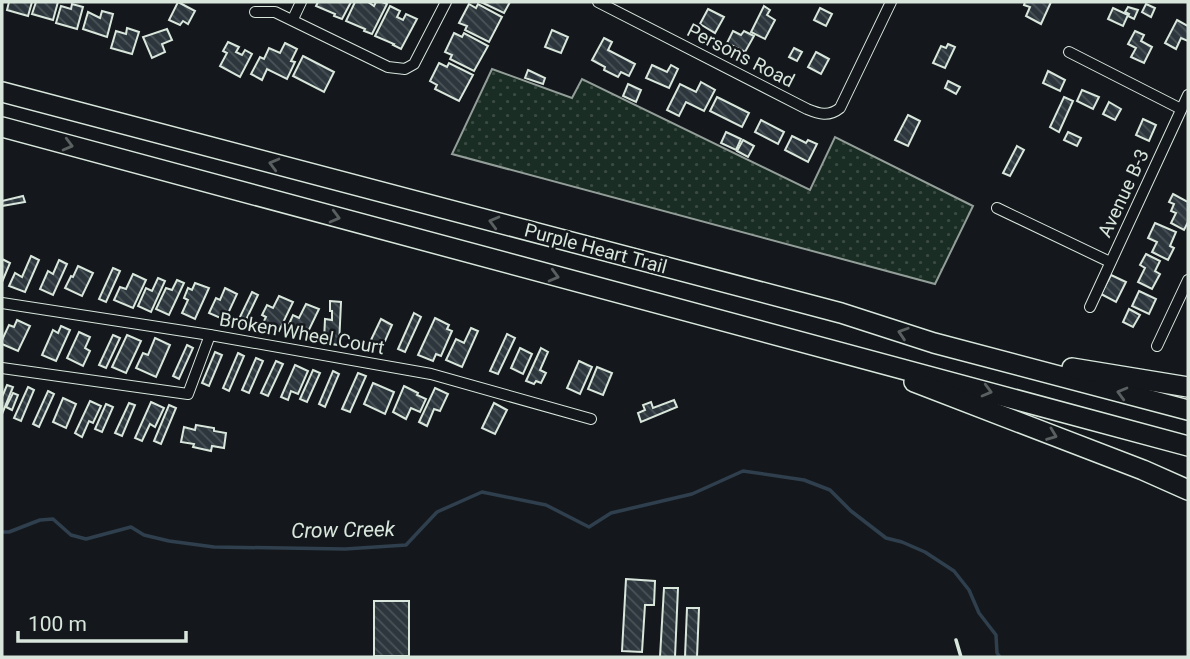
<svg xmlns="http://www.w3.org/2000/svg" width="1190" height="659" font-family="Roboto,sans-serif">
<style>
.grass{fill:url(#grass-dots);stroke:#939e99;stroke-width:2}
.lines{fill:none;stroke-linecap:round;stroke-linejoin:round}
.stream{stroke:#2f3f4d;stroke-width:3.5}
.building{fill:url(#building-back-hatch);stroke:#d8e6dc;stroke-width:2}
.street-casing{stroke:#d8e6dc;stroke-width:12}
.highway-casing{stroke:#d8e6dc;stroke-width:22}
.street{stroke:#14181c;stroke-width:10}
.highway{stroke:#14181c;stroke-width:19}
.wall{stroke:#d8e6dc;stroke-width:3.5}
.oneway{stroke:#59605f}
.labels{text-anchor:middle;stroke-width:5;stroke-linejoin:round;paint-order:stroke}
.street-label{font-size:19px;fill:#d8e6dc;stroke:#14181c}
.water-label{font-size:21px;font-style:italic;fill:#d8e6dc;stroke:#14181c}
</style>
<defs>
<pattern id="grass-dots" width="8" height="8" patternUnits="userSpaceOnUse" patternTransform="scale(1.75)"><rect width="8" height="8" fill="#1a2d24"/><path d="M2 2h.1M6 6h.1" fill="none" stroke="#3b4b43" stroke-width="1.8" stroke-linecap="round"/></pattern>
<pattern id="building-back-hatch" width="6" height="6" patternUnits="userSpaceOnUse" patternTransform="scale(1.75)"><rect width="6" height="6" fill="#2c363c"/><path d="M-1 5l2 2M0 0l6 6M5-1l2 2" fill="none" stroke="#4a5358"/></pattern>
</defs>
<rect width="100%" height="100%" fill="#14181c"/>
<polygon class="grass" points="492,69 572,98 582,79 810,190 835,137 973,206 935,284 452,154"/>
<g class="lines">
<polyline class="stream" points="2,532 9,532 40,520 53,519 71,535 86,539 131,527 144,535 169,541 214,547 345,549 406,545 437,512 482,492 546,505 589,527 611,513 692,494 743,471 804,480 830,490 851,511 886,538 902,542 925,552 954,571 969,590 979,613 996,635 997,653 1000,657"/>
</g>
<g class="building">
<polygon points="9,2 32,2 28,16 7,10"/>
<polygon points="36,2 58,2 53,20 32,14"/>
<polygon points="178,2 195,11 188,24 183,21 180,25 169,20"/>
<polygon points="318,2 351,2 342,19 334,16 335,14 316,6"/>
<polygon points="355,2 368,2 374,6 376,2 382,2 387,4 372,34 364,31 365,29 346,21"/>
<polygon points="481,2 510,2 504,13"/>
<polygon points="1025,2 1051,2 1041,24 1026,16 1030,7 1024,5"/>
<polygon points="72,4 83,7 77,29 56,23 61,6 71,9"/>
<polygon points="469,4 476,8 478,4 502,17 489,42 465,30 467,26 459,23"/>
<polygon points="1146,4 1155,8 1151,17 1142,12"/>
<polygon points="390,6 400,11 397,17 403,20 406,14 417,19 401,49 393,45 394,44 375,36"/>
<polygon points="764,6 770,10 767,15 775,20 765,39 751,32"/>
<polygon points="1128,7 1138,10 1134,19 1128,16 1129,14 1125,12"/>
<polygon points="820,8 832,14 826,26 814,20"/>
<polygon points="1113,8 1128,15 1123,26 1108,19"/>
<polygon points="708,9 724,17 715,33 700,24"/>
<polygon points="102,11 113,14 107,37 83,29 88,12 100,18"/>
<polygon points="1177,20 1188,26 1188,41 1181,38 1176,49 1165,43"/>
<polygon points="127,28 139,32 132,54 111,48 116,31 126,34"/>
<polygon points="167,29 172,40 162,44 165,52 152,58 143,37"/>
<polygon points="552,30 568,37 561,53 545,47"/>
<polygon points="733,31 741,35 744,31 754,36 745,52 727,43"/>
<polygon points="1135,31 1144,35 1141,41 1152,47 1144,63 1131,57 1136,48 1128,44"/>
<polygon points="454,33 462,37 464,33 488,46 474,71 450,59 452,55 445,52"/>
<polygon points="604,38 612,42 608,50 635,64 629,76 621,72 618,77 604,70 605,67 592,60"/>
<polygon points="228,42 239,47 236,52 242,55 245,50 252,54 240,77 220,66 227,53 223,51"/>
<polygon points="285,43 297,49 291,61 295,62 287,79 267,69 262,80 251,74 260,57 264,59 269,48 280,53"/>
<polygon points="948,44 955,47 945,68 933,63 941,46 946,48"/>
<polygon points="794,48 802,52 797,61 789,57"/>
<polygon points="816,52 829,59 821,74 808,67"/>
<polygon points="303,56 334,72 324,92 293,76"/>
<polygon points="439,63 447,67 449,63 473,75 459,101 435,89 437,85 430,81"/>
<polygon points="652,65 667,72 671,65 678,69 669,88 646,78"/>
<polygon points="528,70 545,78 543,84 525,78"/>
<polygon points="1048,71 1065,80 1060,91 1043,83"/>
<polygon points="948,81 960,87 956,94 945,88"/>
<polygon points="701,82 715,90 704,111 686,102 679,116 667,110 680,84 696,92"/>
<polygon points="628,84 641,90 636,102 623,96"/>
<polygon points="1082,90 1099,97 1093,109 1077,101"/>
<polygon points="717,97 749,113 742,127 710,111"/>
<polygon points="1064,97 1073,101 1059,132 1050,127"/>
<polygon points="1109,102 1121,109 1115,120 1103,114"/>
<polygon points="908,115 920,121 908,146 895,140"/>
<polygon points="1143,119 1156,125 1149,141 1136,135"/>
<polygon points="761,120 784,132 778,144 755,132"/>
<polygon points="726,132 741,139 736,150 721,143"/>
<polygon points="1068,132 1081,138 1077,146 1064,140"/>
<polygon points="792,136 806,143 808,140 817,144 808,162 785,150"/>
<polygon points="743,140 754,146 748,157 737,151"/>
<polygon points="1017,146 1024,150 1010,176 1003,173"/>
<polygon points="1173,194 1188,202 1188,222 1184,230 1171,223 1176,213 1171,211 1174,204 1169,202"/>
<polygon points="23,196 25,202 2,206 2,201"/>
<polygon points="1155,223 1176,232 1170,246 1174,248 1168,260 1152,252 1157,242 1148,238"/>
<polygon points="1146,254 1160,261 1155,271 1160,274 1152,289 1138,282 1145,268 1140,265"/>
<polygon points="31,256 39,260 25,292 9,286 15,273 22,277"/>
<polygon points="2,259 10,263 2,282"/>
<polygon points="59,260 67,264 53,295 40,289 48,271 53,274"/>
<polygon points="78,266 93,273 82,296 65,288 71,276 73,277"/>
<polygon points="113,268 120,271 106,302 99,299"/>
<polygon points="133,274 146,280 133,308 114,300 120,287 126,289"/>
<polygon points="1111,275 1126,282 1116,302 1101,294"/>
<polygon points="158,278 165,281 151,312 138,306 146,288 152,291"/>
<polygon points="177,280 184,283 169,315 156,309 166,288 172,290"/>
<polygon points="195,283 209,288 195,319 182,313 188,300 184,298 188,288 192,290"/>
<polygon points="225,288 237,294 225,320 209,313 216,298 220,300"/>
<polygon points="1139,291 1156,299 1149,314 1132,306"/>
<polygon points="252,292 258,295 244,324 238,321"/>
<polygon points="279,296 293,302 279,331 263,323 266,317 262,315 267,305 273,308"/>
<polygon points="330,301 341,302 339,345 331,344 331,341 324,341 325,319 332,320 332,311 330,311"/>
<polygon points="306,304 319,309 306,336 294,331 296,327 289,324 293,315 299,318"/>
<polygon points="1129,309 1140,315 1133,327 1123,322"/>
<polygon points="414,313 421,317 405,352 398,349"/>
<polygon points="435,318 449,325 447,329 452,331 441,356 436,354 433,361 418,355"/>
<polygon points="381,319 392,325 382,348 370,342"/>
<polygon points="17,320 30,326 18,351 2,344 2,340 9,325 14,327"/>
<polygon points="61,326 70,330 56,361 42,355 53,330 58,333"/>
<polygon points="471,328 478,331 462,367 446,360 456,339 464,343"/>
<polygon points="79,332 90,337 85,348 90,351 83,366 67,358"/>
<polygon points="507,334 515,338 498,374 490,371"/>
<polygon points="113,335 120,338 106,368 99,365"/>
<polygon points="127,335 141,341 126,373 112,367"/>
<polygon points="155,338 170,345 156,377 136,368 143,353 148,355"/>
<polygon points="187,345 193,348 179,379 173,376"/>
<polygon points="520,348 532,354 523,374 511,368"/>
<polygon points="541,348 548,352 540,370 546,373 541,383 536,381 534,384 526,381"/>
<polygon points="215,352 222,355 209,386 202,383"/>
<polygon points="238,353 244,356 229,391 223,388"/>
<polygon points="256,358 263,361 249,393 242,390"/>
<polygon points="276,361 283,364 268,396 261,393"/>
<polygon points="579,361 592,367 580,394 567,388"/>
<polygon points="295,365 308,371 298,394 291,391 288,400 281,397"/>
<polygon points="597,367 612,373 603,395 588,389"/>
<polygon points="313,370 320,373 307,402 300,399"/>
<polygon points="333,371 339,374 325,407 319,404"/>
<polygon points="358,373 366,376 350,412 342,409"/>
<polygon points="373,383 394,392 385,414 364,404"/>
<polygon points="7,385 13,387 2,414 2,397"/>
<polygon points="404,386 418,393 417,395 426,399 420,412 411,408 406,419 393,412"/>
<polygon points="28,387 34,390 21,421 14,418"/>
<polygon points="435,388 448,394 440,411 434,409 427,426 419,422"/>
<polygon points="48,391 54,394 39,427 33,424"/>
<polygon points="13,393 18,395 12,410 6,407"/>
<polygon points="63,398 76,404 66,428 53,422"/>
<polygon points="674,400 677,407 641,422 638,413 645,410 643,405 651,402 653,408"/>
<polygon points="90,401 101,406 93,423 89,421 82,437 75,433"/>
<polygon points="151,402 164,408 155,427 150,424 142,441 135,438"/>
<polygon points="129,403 135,405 122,436 115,433"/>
<polygon points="494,403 507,410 495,434 482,428"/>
<polygon points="106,404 113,407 102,432 95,429"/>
<polygon points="169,405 176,408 161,444 154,441"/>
<polygon points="196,425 214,428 214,431 226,433 224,448 212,446 211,451 193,447 194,444 181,442 184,427 195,430"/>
<polygon points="626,579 655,581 654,605 645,605 642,652 622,651"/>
<polygon points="664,588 678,588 675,657 660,657"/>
<rect x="374" y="601" width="35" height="55"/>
<polygon points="687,608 699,608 697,657 685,657"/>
</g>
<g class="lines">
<defs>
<g id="street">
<path d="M598,2L807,109C819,114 829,117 840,108L891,2"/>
<polyline points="255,12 275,12 388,67 405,69 414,64 446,2"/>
<polyline points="293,19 301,2"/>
<polyline points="1069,52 1181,109"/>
<polyline points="997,208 1110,262"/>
<polyline points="2,303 210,335 431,374 591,419"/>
<polyline points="1090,307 1188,95"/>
<polyline points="1157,346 1188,280"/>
<polyline points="2,368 188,394 210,335"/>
</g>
<g id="highway">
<polyline points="2,92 841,313 934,343 1188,410"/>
<polyline points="2,127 1188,446"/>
<polyline points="1072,368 1188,387"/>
<polyline points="914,382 1143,470 1188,490"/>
</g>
</defs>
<use href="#street" class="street-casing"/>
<use href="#highway" class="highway-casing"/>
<use href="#street" class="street"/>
<use href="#highway" class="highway"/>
<polyline class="wall" points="956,640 961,657"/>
</g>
<defs><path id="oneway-chevron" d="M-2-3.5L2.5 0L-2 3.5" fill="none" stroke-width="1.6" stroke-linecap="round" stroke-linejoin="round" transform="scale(1.75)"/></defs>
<g class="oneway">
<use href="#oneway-chevron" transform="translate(68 145) rotate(15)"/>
<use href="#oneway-chevron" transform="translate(274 164) rotate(-165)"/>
<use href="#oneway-chevron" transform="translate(335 217) rotate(15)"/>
<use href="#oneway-chevron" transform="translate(494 222) rotate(-165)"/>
<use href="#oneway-chevron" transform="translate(554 276) rotate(15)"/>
<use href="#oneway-chevron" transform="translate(903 333) rotate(-162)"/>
<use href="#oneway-chevron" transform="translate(987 391) rotate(15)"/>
<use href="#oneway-chevron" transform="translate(1122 393) rotate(-165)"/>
<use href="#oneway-chevron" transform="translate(1052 435) rotate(21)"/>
</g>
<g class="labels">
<g class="street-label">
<text transform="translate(741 55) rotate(27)" y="7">Persons Road</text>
<text transform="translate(1123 193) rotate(-65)" y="7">Avenue B-3</text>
<text transform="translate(596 248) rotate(15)" y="7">Purple Heart Trail</text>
<text transform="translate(302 333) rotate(10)" y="7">Broken Wheel Court</text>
</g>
<g class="water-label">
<text transform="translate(343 530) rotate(-1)" y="7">Crow Creek</text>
</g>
</g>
<rect width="1190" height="659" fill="none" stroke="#d8e6dc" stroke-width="7"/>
<path d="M18 631v10h168v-10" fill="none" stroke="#d8e6dc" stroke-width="3.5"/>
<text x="28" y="631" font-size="21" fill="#d8e6dc" stroke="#14181c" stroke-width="5" paint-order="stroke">100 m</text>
</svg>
